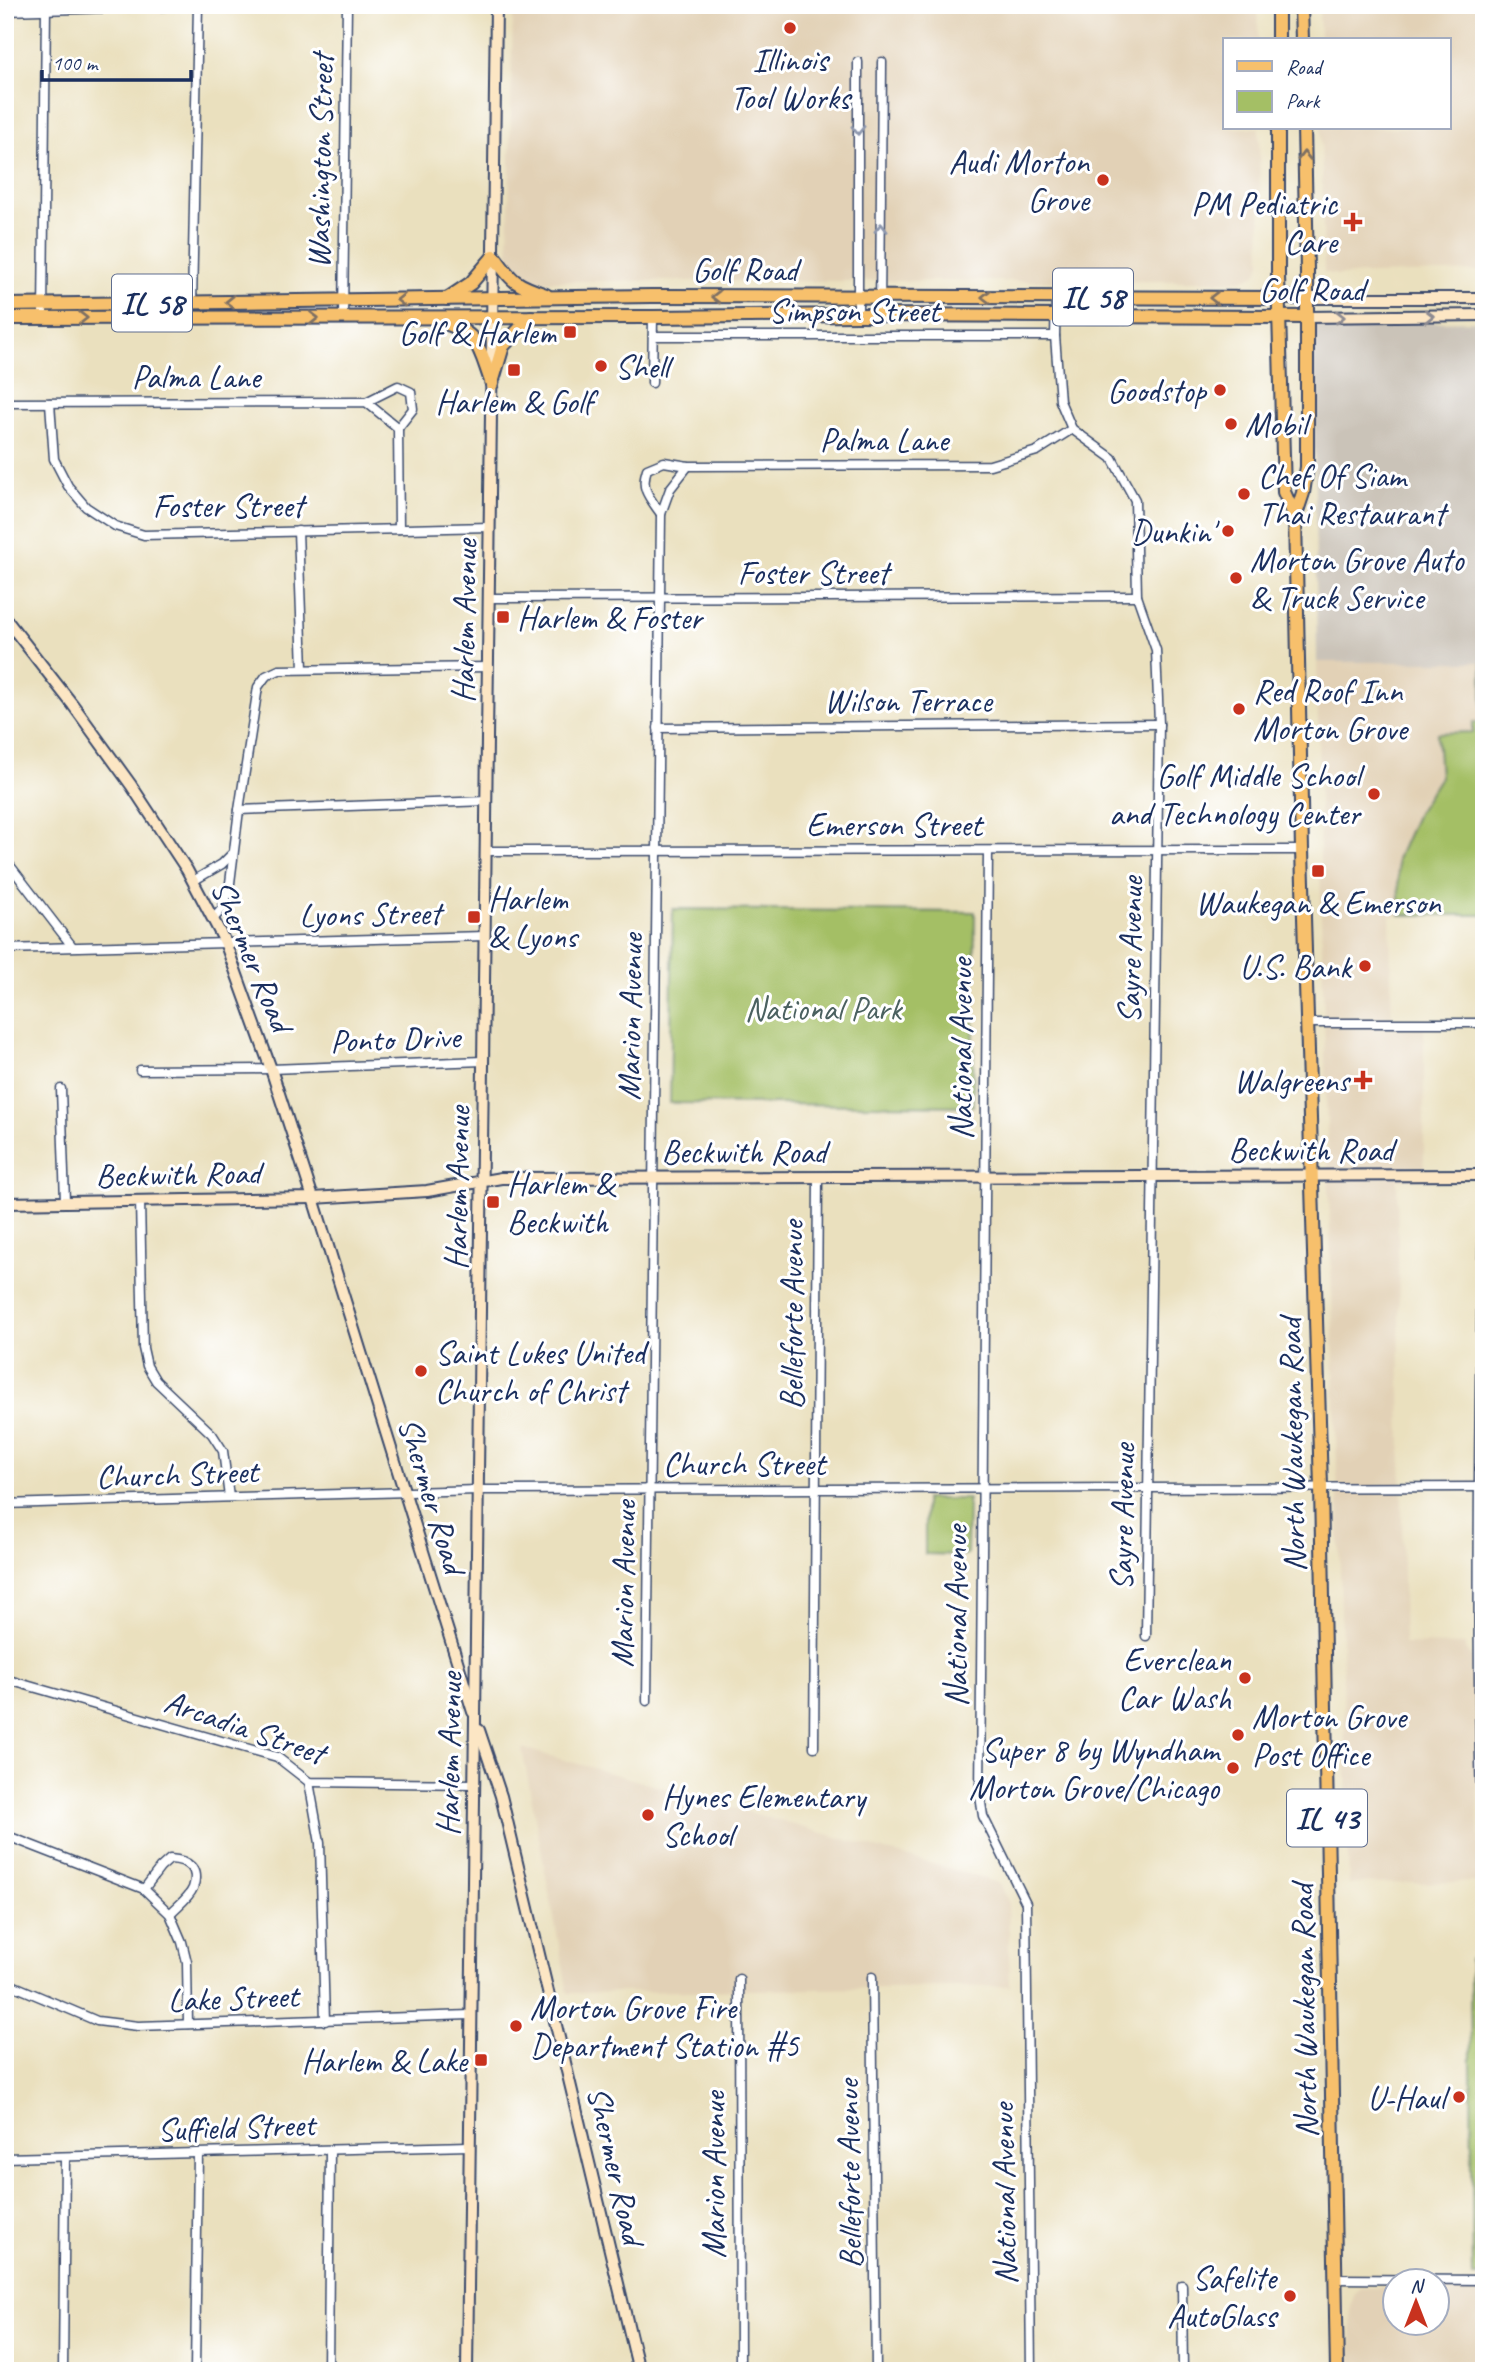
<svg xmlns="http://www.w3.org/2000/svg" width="1489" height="2376" font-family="Caveat,sans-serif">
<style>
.built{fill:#e2d1b6}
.industrial{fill:#cac3b8}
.green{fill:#a4bf65;stroke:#607762;stroke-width:2}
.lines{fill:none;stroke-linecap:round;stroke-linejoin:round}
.street-casing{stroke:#3a4a6c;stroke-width:11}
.secondary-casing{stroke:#3a4a6c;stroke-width:14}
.primary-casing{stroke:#3a4a6c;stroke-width:16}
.street{stroke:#fff;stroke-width:8}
.secondary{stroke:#fce6c4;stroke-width:10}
.primary{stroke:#f7c06c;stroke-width:12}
.oneway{stroke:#8d97ae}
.oneway2{stroke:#7e7064}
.oneway3{stroke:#8c8a91}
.poi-dot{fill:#c8321e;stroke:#fff;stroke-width:2.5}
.labels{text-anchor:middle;stroke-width:6;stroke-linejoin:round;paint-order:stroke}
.shield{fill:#fff;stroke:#5f6d8e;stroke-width:2}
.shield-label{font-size:32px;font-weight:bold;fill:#1b2f5e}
.poi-label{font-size:33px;fill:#1b2f5e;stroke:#fff;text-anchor:end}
.street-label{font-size:33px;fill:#1b2f5e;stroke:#fff}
.park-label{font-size:33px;fill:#4b6160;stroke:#fff}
</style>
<rect width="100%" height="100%" fill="#fff"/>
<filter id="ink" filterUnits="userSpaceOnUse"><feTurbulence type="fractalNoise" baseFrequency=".0143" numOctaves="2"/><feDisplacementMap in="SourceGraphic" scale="14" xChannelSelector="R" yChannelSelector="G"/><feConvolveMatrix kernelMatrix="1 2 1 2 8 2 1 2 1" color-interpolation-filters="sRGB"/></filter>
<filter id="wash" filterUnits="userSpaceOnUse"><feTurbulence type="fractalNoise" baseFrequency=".00686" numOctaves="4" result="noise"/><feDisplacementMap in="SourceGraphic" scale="28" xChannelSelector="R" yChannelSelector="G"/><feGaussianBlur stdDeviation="1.57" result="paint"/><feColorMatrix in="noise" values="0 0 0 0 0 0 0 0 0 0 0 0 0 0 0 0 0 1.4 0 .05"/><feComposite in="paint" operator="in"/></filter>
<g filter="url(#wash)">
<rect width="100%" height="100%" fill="#eae0be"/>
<g class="built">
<polygon points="513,5 1258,5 1258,40 1225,40 1225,128 1259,128 1261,264 1256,274 1242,280 1230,281 537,281 516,275 508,261"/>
<polygon points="1319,5 1484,5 1484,271 1337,275 1324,272 1321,128 1449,128 1449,40 1320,40"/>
<polygon points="1317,662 1482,662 1482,722 1440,777 1418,811 1397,859 1400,915 1390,916 1392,1025 1424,1025 1424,1178 1397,1179 1404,1644 1464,1645 1474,1662 1480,1882 1349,1884 1321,916"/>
<polygon points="522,1748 999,1883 1008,1901 1010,1986 568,1993"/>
<polygon points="1473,2286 1481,2289 1484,2294 1484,2371 1352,2371 1351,2304 1355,2293 1361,2288 1394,2287 1394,2324 1436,2324 1437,2287"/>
</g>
<polygon class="industrial" points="1484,321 1484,662 1317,662 1313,324"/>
<g class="green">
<polygon points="1482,662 1484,662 1484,915 1400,915 1397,859 1418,811 1440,777 1437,733 1473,732 1473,723 1482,722"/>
<polygon points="673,909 975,912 973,1106 670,1103"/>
<polygon points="925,1499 968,1499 967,1555 925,1554"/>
<polygon points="1480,1882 1484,1882 1484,2276 1473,2276 1470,1959 1482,1949"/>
</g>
</g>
<g filter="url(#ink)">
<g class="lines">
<defs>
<g id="street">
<polyline points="5,11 221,5"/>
<polyline points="1056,297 1055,336 1060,401 1072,429 1112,458 1135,500 1137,596 1156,650 1159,724 1146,1636"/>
<polyline points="192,305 198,5"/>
<polyline points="858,315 858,62"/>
<polyline points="880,315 882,62"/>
<polyline points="343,317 347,5"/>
<polyline points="43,318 46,5"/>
<polyline points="653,336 1055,336"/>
<polyline points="652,383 653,317"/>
<polyline points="366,402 398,386 411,392 413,409 398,428"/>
<polyline points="5,403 366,402 398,428 399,529"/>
<polyline points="50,403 54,459 68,486 86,507 115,526 144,535 490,527"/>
<path d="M661,514C649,497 640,489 647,469L664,462L688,466L990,465L1037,451L1072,429"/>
<polyline points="298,531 303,669"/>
<polyline points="489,598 1137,596"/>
<polyline points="658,728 1159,724"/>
<polyline points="239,810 487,801"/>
<polyline points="486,851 1302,850"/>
<polyline points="988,851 980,1796 983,1816 1026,1903 1031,2371"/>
<polyline points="5,859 72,946"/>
<polyline points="193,881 222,864 233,853"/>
<polyline points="214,918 222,909 229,891 239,810 258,687 266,676 279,670 489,667"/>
<polyline points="5,949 485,936"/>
<polyline points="1308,1023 1484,1023"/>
<polyline points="140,1070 271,1069 483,1061"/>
<polyline points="61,1089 65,1201"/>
<path d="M1484,1175C1479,1385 1476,1595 1481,1806H1484"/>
<polyline points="140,1200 143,1348 147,1366 156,1381 212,1434 223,1451 229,1497"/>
<polyline points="5,1504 478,1490 1484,1487"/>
<polyline points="5,1679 277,1757 309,1782 474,1784"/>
<polyline points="647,1701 661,514 670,489 688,466"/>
<polyline points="814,1747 818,1177"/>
<polyline points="309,1782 320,1843 325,2021"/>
<polyline points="5,1835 144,1889 170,1914 182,1942 187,1962 188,2024"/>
<path d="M144,1889L160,1868L170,1859C188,1860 200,1868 193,1888C189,1898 177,1906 170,1914"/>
<polyline points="872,1977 876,2371"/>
<polyline points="739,1979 740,2371"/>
<polyline points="5,1982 97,2021 138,2026 470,2015"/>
<polyline points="5,2158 469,2146"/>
<polyline points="1336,2279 1484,2280"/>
<polyline points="1182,2285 1183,2371"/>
<polyline points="63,2371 65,2157"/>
<polyline points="195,2371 198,2154"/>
<polyline points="328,2371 330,2150"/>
</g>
<g id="secondary">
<polyline points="1307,298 1484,298"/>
<polyline points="1307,317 1484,315"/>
<polyline points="5,618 73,705 131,785 187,870 225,942 271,1069 313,1198 473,1712"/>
<polyline points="5,1203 313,1198 427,1191 501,1178 1484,1175"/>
<polyline points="479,1730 501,1796 639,2371"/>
<polyline points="467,2371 496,5"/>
</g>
<g id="primary">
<polyline points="1278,5 1278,40"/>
<polyline points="1301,5 1302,40"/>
<polyline points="1278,128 1278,276 1284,492 1295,517"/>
<polyline points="1304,128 1307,270 1307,467 1303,493 1295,517 1302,850 1321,1487 1337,2371"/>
<path d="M447,299L471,283L494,256C512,282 516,285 546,295"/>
<polyline points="5,305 652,296 1307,298"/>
<polyline points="5,318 653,317 858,315 1307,317"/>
<path d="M442,322C481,334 479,349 492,384"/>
<polyline points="492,383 503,346 531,317"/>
</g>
</defs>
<use href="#street" class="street-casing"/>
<use href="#secondary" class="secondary-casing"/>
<use href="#primary" class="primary-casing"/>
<use href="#street" class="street"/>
<use href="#secondary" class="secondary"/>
<use href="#primary" class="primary"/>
</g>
<defs><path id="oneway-chevron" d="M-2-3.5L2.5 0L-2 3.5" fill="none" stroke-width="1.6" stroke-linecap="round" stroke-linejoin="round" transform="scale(1.75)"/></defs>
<g class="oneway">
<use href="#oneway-chevron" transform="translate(858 130) rotate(90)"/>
<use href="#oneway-chevron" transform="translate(881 228) rotate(-90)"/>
</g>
<g class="oneway2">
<use href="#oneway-chevron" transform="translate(1304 156) rotate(-91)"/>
<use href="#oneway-chevron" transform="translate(716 297) rotate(-180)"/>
<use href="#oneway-chevron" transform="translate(986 297) rotate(-180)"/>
<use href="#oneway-chevron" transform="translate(1214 298) rotate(-180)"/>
<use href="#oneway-chevron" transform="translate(401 300) rotate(180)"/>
<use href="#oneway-chevron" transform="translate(230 302) rotate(179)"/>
<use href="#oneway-chevron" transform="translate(83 318)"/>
<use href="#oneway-chevron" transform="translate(314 318) rotate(-1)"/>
</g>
<g class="oneway3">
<use href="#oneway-chevron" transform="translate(1429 316) rotate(-1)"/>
<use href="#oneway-chevron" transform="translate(1340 317)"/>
</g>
</g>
<g class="poi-dot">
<circle cx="790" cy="28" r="7"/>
<circle cx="1103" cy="180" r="7"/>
<path d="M1349.5 211.5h7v7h7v7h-7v7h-7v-7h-7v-7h7z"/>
<rect x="563" y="325" width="14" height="14" rx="3.5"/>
<circle cx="601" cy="366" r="7"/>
<rect x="507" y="363" width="14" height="14" rx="3.5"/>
<circle cx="1220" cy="390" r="7"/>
<circle cx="1231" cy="424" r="7"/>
<circle cx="1244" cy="494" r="7"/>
<circle cx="1228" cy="531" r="7"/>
<circle cx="1236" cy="578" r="7"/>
<rect x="496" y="610" width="14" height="14" rx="3.5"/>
<circle cx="1239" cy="709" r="7"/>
<circle cx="1374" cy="794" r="7"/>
<rect x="1311" y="864" width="14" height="14" rx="3.5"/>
<rect x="467" y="910" width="14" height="14" rx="3.5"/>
<circle cx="1365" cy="966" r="7"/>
<path d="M1359.5 1069.5h7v7h7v7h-7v7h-7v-7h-7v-7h7z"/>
<rect x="486" y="1195" width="14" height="14" rx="3.5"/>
<circle cx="421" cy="1371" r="7"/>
<circle cx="1245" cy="1678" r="7"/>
<circle cx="1238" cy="1735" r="7"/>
<circle cx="1233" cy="1768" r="7"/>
<circle cx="648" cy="1815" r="7"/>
<circle cx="516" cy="2026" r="7"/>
<rect x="474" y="2053" width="14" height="14" rx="3.5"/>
<circle cx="1459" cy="2097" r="7"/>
<circle cx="1290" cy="2296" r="7"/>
</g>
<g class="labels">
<g class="shield">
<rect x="1053" y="268.5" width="80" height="57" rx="5"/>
<rect x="112" y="274.5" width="80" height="57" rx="5"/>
<rect x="1287" y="1789.5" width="80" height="57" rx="5"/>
</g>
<g class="shield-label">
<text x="1093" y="308">IL 58</text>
<text x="152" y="314">IL 58</text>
<text x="1327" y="1829">IL 43</text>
</g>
<g class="poi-label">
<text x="790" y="71" text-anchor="middle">Illinois<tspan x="790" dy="38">Tool Works</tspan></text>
<text x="1089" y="173">Audi Morton<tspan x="1089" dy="38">Grove</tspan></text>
<text x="1337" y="215">PM Pediatric<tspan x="1337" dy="38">Care</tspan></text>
<text x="556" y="344">Golf &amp; Harlem</text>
<text x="615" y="378" text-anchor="start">Shell</text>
<text x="1206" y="402">Goodstop</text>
<text x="514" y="413" text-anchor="middle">Harlem &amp; Golf</text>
<text x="1245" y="436" text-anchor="start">Mobil</text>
<text x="1258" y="487" text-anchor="start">Chef Of Siam<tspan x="1258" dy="38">Thai Restaurant</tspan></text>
<text x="1214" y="543">Dunkin'</text>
<text x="1250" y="571" text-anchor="start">Morton Grove Auto<tspan x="1250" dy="38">&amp; Truck Service</tspan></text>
<text x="517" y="629" text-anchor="start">Harlem &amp; Foster</text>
<text x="1253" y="702" text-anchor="start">Red Roof Inn<tspan x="1253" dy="38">Morton Grove</tspan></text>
<text x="1360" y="787">Golf Middle School<tspan x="1360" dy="38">and Technology Center</tspan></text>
<text x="488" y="910" text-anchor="start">Harlem<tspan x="488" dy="38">&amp; Lyons</tspan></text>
<text x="1318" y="914" text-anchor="middle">Waukegan &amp; Emerson</text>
<text x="1351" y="978">U.S. Bank</text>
<text x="1349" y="1092">Walgreens</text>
<text x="507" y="1195" text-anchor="start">Harlem &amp;<tspan x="507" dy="38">Beckwith</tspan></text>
<text x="435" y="1364" text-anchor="start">Saint Lukes United<tspan x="435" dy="38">Church of Christ</tspan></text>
<text x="1231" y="1671">Everclean<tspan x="1231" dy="38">Car Wash</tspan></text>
<text x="1252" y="1728" text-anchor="start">Morton Grove<tspan x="1252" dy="38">Post Office</tspan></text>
<text x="1219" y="1761">Super 8 by Wyndham<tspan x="1219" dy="38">Morton Grove/Chicago</tspan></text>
<text x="662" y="1808" text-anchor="start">Hynes Elementary<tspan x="662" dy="38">School</tspan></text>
<text x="530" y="2019" text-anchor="start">Morton Grove Fire<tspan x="530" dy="38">Department Station #5</tspan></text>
<text x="467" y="2072">Harlem &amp; Lake</text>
<text x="1445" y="2109">U-Haul</text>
<text x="1276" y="2289">Safelite<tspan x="1276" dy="38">AutoGlass</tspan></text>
</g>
<g class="street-label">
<text transform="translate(319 161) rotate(-89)" y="12">Washington Street</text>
<text x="745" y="281">Golf Road</text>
<text x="1312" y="301">Golf Road</text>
<text x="854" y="322">Simpson Street</text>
<text x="196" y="388">Palma Lane</text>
<text x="884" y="451">Palma Lane</text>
<text x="228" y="517">Foster Street</text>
<text x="813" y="584">Foster Street</text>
<text transform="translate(463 621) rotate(-89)" y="12">Harlem Avenue</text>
<text x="908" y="712">Wilson Terrace</text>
<text x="894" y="836">Emerson Street</text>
<text transform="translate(370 913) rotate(-1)" y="12">Lyons Street</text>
<text transform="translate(1129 950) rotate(-89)" y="12">Sayre Avenue</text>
<text transform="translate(253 955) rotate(67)" y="12">Shermer Road</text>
<text transform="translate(629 1017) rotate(-89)" y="12">Marion Avenue</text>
<text transform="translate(395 1038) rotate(-2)" y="12">Ponto Drive</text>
<text transform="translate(960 1049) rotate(-90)" y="12">National Avenue</text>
<text x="1311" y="1161">Beckwith Road</text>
<text x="744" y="1163">Beckwith Road</text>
<text transform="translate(178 1173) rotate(-1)" y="12">Beckwith Road</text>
<text transform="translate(456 1188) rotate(-89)" y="12">Harlem Avenue</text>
<text transform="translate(791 1315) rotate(-90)" y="12">Belleforte Avenue</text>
<text transform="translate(1291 1445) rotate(-91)" y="12">North Waukegan Road</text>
<text x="744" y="1475">Church Street</text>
<text transform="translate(177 1473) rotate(-2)" y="12">Church Street</text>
<text transform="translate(433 1495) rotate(73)" y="12">Shermer Road</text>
<text transform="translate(1121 1517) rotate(-89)" y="12">Sayre Avenue</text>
<text transform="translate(622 1584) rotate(-89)" y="12">Marion Avenue</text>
<text transform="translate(955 1616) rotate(-90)" y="12">National Avenue</text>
<text transform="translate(245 1726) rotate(19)" y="12">Arcadia Street</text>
<text transform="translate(448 1754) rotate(-89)" y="12">Harlem Avenue</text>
<text transform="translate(233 1997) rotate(-2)" y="12">Lake Street</text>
<text transform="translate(1303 2011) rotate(-91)" y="12">North Waukegan Road</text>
<text transform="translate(236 2126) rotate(-2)" y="12">Suffield Street</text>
<text transform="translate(617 2165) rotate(77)" y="12">Shermer Road</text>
<text transform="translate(848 2174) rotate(-91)" y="12">Belleforte Avenue</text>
<text transform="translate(713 2175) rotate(-90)" y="12">Marion Avenue</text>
<text transform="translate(1003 2194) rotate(-91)" y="12">National Avenue</text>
</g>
<g class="park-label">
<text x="823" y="1020">National Park</text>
</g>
</g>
<rect width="1489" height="2376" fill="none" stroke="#fff" stroke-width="28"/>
<rect x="1223" y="38" width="228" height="91" fill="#ffffff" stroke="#a4acbf" stroke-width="2"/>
<rect x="1237" y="61" width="35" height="10" fill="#f7c06c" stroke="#a4acbf" stroke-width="2"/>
<text x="1286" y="74" font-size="21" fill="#1b2f5e">Road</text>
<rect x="1237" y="91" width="35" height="21" fill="#a4bf65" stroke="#a4acbf" stroke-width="2"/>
<text x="1286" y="108" font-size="21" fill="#1b2f5e">Park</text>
<g transform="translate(1416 2302)"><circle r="33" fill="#ffffff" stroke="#a4acbf" stroke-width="2"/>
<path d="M0-5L12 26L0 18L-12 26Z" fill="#c8321e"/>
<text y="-10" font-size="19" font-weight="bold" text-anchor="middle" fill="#1b2f5e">N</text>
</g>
<path d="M42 70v10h149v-10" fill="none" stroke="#1b2f5e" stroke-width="3.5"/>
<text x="52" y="70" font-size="21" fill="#1b2f5e" stroke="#ffffff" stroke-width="5" paint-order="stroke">100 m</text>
</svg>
